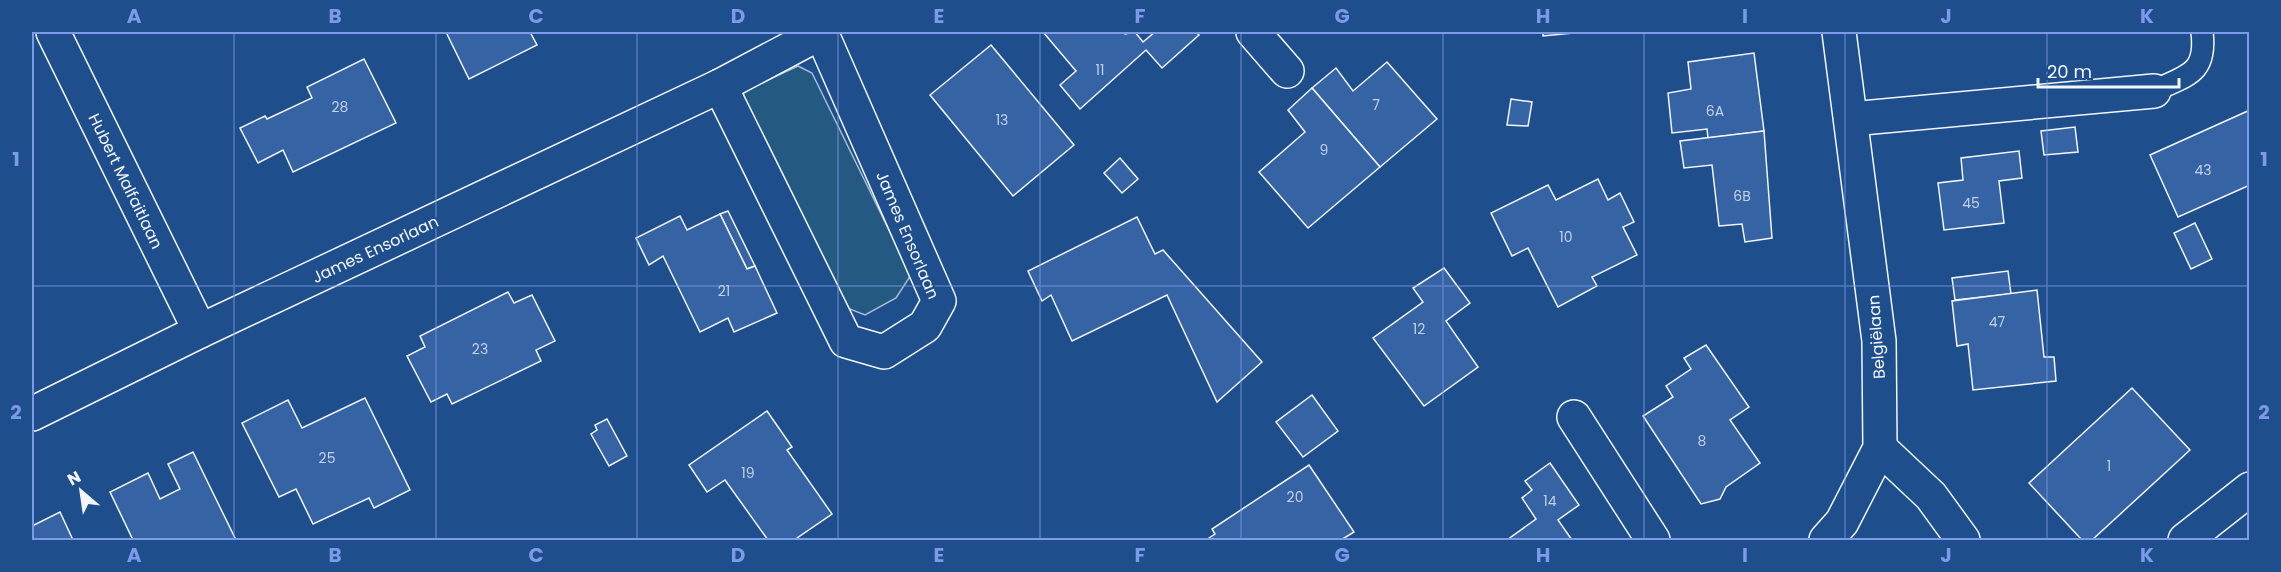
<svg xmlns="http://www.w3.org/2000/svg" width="2281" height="572" font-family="Poppins,sans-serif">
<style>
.green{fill:#245a82;stroke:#a8bbd7;stroke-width:1.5}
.building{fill:#3563a3;stroke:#f2f6ff;stroke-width:1.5}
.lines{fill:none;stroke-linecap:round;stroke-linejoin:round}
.service-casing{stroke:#f2f6ff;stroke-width:24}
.minor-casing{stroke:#f2f6ff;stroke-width:36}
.service{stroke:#1f4e8c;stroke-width:21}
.minor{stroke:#1f4e8c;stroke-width:33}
.grid{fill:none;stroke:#7d9aea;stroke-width:1.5;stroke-opacity:0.55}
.labels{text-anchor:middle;stroke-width:4.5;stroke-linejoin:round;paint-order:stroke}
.number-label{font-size:14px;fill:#c3d1e8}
.street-label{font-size:16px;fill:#f2f6ff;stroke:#1f4e8c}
.neatline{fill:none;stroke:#7d9aea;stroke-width:2}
.grid-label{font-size:20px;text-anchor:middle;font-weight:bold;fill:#7d9aea}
</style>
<rect width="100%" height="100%" fill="#1f4e8c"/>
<polygon class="green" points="798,66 812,73 911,275 896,298 865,315 842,306 742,102 744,91"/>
<g class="building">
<polygon points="446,32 530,32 537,45 469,79"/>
<polygon points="1043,32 1123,32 1125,34 1135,32 1143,42 1155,32 1196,32 1199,35 1162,68 1146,50 1080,109 1060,85 1076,71"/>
<polygon points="1543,32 1584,32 1543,36"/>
<polygon points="991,45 1074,145 1013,196 930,95"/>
<polygon points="1754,53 1764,131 1708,138 1707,129 1672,133 1668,93 1691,89 1688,62"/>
<polygon points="364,59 396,123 293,172 283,150 258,163 240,128 265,116 267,119 312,98 307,87"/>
<polygon points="1387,62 1437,119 1380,167 1312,88 1336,68 1353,91"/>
<polygon points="1312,88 1380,167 1308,228 1259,172 1305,132 1288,110"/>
<polygon points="1511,99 1532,102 1528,126 1507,125"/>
<polygon points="2250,110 2250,185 2178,217 2150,155"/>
<polygon points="2075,127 2078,152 2044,155 2041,131"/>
<polygon points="1764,131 1772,238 1745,242 1742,224 1719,226 1712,165 1684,168 1680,141"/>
<polygon points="2019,151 2022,178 1999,181 2004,223 1944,230 1938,183 1963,180 1961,158"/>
<polygon points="1120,158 1138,179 1122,193 1104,173"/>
<polygon points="1598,179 1608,200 1620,193 1634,222 1623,227 1637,255 1592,277 1597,286 1558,307 1528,248 1512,256 1491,213 1548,185 1556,200"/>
<polygon points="728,211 755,266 747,269 720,214"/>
<polygon points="720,214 747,269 755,266 777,313 734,332 728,318 700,332 663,256 649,265 636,238 680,216 687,230"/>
<polygon points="1137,217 1155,254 1163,250 1262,362 1217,402 1167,295 1072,341 1051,295 1042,301 1028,271"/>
<polygon points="2195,223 2212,259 2191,269 2174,233"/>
<polygon points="1444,268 1470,303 1446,321 1478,367 1424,406 1373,338 1423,302 1413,288"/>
<polygon points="2008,271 2011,294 1955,300 1952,278"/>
<polygon points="2037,290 2044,357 2054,357 2056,381 1973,390 1968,344 1957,346 1952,301"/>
<polygon points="508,292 514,303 532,295 555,341 536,350 541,361 452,404 447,394 431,402 407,356 425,347 420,336"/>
<polygon points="1706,345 1749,407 1730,420 1760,463 1726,487 1720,499 1701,504 1643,416 1673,397 1666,386 1691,369 1684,358"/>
<polygon points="2132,388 2190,450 2092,540 2082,540 2029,483"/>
<polygon points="1312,395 1338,431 1303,457 1276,422"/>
<polygon points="365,398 410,490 374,508 369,498 313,524 296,489 279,497 242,423 288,400 302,428"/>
<polygon points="767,411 792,447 787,450 832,514 794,540 768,540 725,480 707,492 689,465"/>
<polygon points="607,419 627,456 609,466 591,434 597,430 595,425"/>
<polygon points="193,452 236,540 133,540 110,492 148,473 160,499 180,489 168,464"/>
<polygon points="1550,463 1579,505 1558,520 1572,540 1507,540 1536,519 1522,498 1532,490 1525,481"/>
<polygon points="1309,465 1354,532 1341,540 1206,540 1215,534 1212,529"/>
<polygon points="60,512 73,540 32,540 32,526"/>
</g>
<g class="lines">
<defs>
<path id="service" d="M2154,91C2187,75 2207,74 2202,32"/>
<g id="minor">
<polyline points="53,32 200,331"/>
<polyline points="1253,32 1287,71"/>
<polyline points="720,86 846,341 884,352 925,326 939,301 821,32"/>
<polyline points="1851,119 2154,91"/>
<polyline points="32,414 200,331 720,86 822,32"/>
<polyline points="1574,417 1653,540"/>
<polyline points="1880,448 1931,496 1963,540"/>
<polyline points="1826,540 1842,522 1880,448 1879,341 1839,32"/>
<polyline points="2185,540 2250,489"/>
</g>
</defs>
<use href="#service" class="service-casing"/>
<use href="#minor" class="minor-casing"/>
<use href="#service" class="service"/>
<use href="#minor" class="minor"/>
</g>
<path class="grid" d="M234,32V540M436,32V540M637,32V540M838,32V540M1040,32V540M1241,32V540M1443,32V540M1644,32V540M1845,32V540M2047,32V540M32,286H2250"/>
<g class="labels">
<g class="number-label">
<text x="1100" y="75">11</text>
<text x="1376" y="110">7</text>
<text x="340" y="112">28</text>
<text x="1715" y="116">6A</text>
<text x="1002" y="125">13</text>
<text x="1324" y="155">9</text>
<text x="2203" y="175">43</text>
<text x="1742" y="201">6B</text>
<text x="1971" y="208">45</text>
<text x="1566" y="242">10</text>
<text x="724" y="296">21</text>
<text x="1997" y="327">47</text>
<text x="1419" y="334">12</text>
<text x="480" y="354">23</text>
<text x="1702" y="446">8</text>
<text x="327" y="463">25</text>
<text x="2109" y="471">1</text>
<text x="748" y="478">19</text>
<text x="1295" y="502">20</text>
<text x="1550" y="506">14</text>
</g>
<g class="street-label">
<text transform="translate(126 181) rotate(64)" y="6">Hubert Malfaitlaan</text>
<text transform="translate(908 235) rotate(67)" y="6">James Ensorlaan</text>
<text transform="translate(375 249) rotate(-25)" y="6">James Ensorlaan</text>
<text transform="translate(1876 337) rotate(-94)" y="6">Belgiëlaan</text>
</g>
</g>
<rect width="2281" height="572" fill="none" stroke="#1f4e8c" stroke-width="66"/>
<g transform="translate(81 491) rotate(331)" stroke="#1f4e8c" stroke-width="4.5" paint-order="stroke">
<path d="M0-4.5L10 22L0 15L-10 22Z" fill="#f2f6ff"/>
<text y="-9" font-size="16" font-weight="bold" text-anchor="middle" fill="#f2f6ff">N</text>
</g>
<path d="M2038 78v9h141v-9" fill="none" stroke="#f2f6ff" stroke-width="3"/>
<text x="2047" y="78" font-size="18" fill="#f2f6ff" stroke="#1f4e8c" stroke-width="4.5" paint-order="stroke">20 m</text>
<rect x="33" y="33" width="2215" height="506" class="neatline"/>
<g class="grid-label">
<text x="134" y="23">A</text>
<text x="335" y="23">B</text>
<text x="536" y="23">C</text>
<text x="738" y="23">D</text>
<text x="939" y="23">E</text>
<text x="1140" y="23">F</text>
<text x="1342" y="23">G</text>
<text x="1543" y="23">H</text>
<text x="1745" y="23">I</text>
<text x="1946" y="23">J</text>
<text x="2147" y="23">K</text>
<text x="16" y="166">1</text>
<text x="2264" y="166">1</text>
<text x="16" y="419">2</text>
<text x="2264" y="419">2</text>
<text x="134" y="562">A</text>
<text x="335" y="562">B</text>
<text x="536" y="562">C</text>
<text x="738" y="562">D</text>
<text x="939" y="562">E</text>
<text x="1140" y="562">F</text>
<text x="1342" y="562">G</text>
<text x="1543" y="562">H</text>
<text x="1745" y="562">I</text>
<text x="1946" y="562">J</text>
<text x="2147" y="562">K</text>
</g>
</svg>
